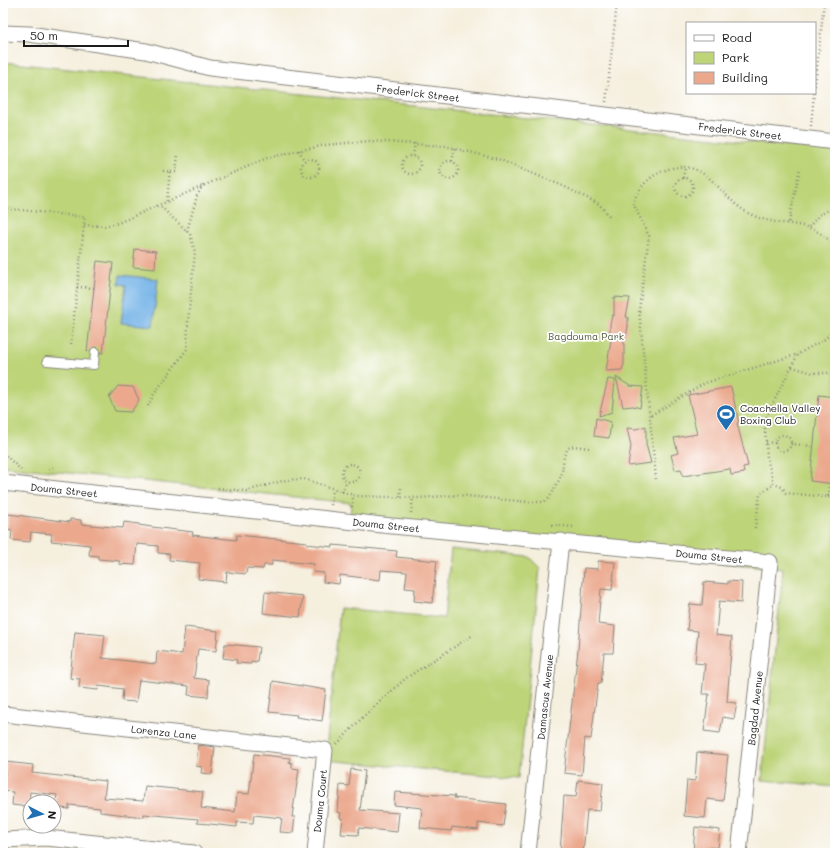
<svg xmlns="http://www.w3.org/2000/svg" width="838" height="856" font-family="Mali,sans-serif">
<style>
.green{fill:#bdd479;stroke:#6c784a}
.water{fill:#74b3e7;stroke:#486882}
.building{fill:#eba88d}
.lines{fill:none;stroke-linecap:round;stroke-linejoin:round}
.lane-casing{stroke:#88867d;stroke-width:10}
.street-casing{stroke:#88867d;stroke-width:17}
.path{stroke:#88867d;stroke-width:2.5;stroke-dasharray:1 3;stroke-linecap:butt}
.lane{stroke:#fff;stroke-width:8}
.street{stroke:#fff;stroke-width:15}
.labels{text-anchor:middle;stroke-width:3.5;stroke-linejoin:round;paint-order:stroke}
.street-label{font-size:10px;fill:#1c1c1c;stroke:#fff}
.park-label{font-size:10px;fill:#545c3d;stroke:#fff}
.poi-label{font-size:10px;fill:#1c1c1c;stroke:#fff;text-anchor:start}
</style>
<rect width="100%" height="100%" fill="#fff"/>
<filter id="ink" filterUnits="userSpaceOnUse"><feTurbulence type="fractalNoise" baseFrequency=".025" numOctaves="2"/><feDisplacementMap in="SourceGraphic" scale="8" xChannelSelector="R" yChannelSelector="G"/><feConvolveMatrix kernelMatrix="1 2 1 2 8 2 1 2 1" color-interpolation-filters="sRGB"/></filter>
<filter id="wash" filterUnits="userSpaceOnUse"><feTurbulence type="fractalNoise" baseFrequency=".012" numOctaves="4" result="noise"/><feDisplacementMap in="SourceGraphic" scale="16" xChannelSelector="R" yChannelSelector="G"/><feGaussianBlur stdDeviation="0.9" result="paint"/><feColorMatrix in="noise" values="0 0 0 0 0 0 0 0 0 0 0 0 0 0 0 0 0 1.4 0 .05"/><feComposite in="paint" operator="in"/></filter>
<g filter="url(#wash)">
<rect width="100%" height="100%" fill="#f5efde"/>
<g class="green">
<polygon points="3,62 835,151 835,787 762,780 783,569 350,522 351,503 3,466"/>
<polygon points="451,549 529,557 540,568 519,778 325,760 340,608 444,618"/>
</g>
<polygon class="water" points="120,275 158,279 153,326 121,323 126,285 119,284"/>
<g id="blocks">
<g class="building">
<polygon points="135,249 156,251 155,269 133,267"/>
<polygon points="97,261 113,263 103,353 100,353 100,349 96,347 87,352"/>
<polygon points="614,297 630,298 626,317 628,317 628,327 626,336 624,335 624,364 622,370 606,371 612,334 610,334 610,325 612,315 614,316"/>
<polygon points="616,377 630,386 643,387 640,408 633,406 623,407"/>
<polygon points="608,379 615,380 612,412 599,416"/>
<polygon points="118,386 133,387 139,400 131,412 115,411 109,397"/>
<polygon points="731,387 739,423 737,423 748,466 743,467 744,473 731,475 730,469 683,476 681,469 675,470 671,455 678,453 674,438 697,434 688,395"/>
<polygon points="819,395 835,397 835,484 810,481"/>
<polygon points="596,418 611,422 609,438 594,436"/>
<polygon points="646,426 646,444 651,463 628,466 631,446 627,428 636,429"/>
<polygon points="8,514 70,522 70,519 81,520 81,524 123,528 124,522 139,524 139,525 152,527 193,532 192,535 236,540 237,535 307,542 307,544 333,547 333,545 397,551 396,557 437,561 432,603 414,601 415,589 405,588 407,572 381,570 380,580 340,575 339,584 323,582 324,573 313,572 314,564 272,560 272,565 264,565 263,569 247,568 246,574 227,572 226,582 198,579 200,563 169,560 170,554 158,553 158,546 137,544 135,565 119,564 120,561 98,559 98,556 89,555 90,545 51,541 52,534 31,532 30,542 11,540 12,530 7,529"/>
<polygon points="598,561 615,562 612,590 601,589 598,624 615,626 613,653 604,653 601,683 598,683 591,739 585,738 582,775 564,773 578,650 584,568 598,569"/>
<polygon points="728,581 742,582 741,603 719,601 716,635 732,637 727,702 737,703 734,719 723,717 720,733 704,731 709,694 702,694 705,664 695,663 698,631 687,630 690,604 702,605 704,582 728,584"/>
<polygon points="265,592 303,596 300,617 263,613"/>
<polygon points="185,627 218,631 216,651 198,649 194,678 209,680 208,697 188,695 189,686 139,680 136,702 122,701 123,689 99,686 98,690 79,688 80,679 70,678 75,632 105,635 102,658 156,664 157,651 182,654"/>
<polygon points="225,644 259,647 257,662 251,661 251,664 236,663 237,660 223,658"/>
<polygon points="273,681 326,690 322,721 296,717 297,715 269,712"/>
<polygon points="198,745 215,747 212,774 201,773 202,767 196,766"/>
<polygon points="697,752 728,755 723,801 707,799 705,818 684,816 687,780 695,781"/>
<polygon points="254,754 290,758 289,762 292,763 292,768 299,769 292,817 295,817 293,833 280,832 282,818 254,815 253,823 237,822 237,827 210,824 197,823 198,819 144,814 144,817 100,812 100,808 69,805 69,809 55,807 57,795 30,792 29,807 12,805 13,792 3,791 6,762 33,765 32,773 106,781 104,798 143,801 145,786 184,790 203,792 201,808 235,812 237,793 249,794"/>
<polygon points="351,769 365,771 360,810 399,813 397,832 359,828 358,835 341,834 343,818 340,818 341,813 338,812 340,785 349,786"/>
<polygon points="578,780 603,783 600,811 587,810 583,853 560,853 564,796 576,797"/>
<polygon points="395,792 455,796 454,798 506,804 503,826 478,823 478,830 452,827 451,831 420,828 422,808 394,805"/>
<polygon points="695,827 720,830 718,848 706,847 705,853 693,852"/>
</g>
</g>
</g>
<g filter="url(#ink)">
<use href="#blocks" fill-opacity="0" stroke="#88867d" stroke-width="1"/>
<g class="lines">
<defs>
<polyline id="lane" points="47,361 94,365 95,352"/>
<g id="street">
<polyline points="3,33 29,34 146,51 210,68 835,142"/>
<polyline points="3,483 382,525 770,562 739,853"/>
<polyline points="3,714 325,750 315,853"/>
<polyline points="3,840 46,838 194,853"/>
<polyline points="528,853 561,541"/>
</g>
</defs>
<use href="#lane" class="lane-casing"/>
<use href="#street" class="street-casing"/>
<g class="path">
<polyline points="815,86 824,3"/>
<polyline points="606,102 617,3"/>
<polyline points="811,126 814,93"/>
<polyline points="299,150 304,161"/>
<circle cx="411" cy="165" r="9"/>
<polyline points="413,156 415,143"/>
<circle cx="310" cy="168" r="9"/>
<circle cx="449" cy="170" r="9"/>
<polyline points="452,161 455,148"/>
<polyline points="163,171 176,172 178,154"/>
<polyline points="683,178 685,168"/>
<circle cx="684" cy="187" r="9"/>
<polyline points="167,201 170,169"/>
<polyline points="3,208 85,217 84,224"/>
<polyline points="789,222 800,168"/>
<polyline points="809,227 819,215 835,207"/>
<polyline points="187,231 197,196 203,185"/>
<polyline points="77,287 94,288"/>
<polyline points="71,344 84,225 105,226 118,223 267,158 325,145 369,141 445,146 498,159 563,186 599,204 611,218"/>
<polyline points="792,367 813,373 835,373"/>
<polyline points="148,406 154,394 187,349 188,322 195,252 190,234 159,205"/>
<polyline points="651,415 705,383 798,354"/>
<circle cx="783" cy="443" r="8"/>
<polyline points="766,442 775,443"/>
<polyline points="791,444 814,446"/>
<polyline points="3,453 21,470"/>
<circle cx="351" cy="473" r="9"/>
<polyline points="49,469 53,467"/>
<path d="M656,479L639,310L649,236L633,203C638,189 648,177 663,171C708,153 719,200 752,215C785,230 806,215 835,246"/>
<polyline points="829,483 828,497 786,493 782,487 774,484 767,458 765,428 767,415 798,354 825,339 835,328"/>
<polyline points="218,488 246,491 286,480 304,479 356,496 419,498 458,495 528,502 544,502 549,498 559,480 562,473 564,456 568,448 574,446 589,448"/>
<polyline points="342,492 347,481"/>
<polyline points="400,497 401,487"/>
<polyline points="828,497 835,498"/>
<polyline points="331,505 333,489"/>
<polyline points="352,507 353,496"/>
<polyline points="411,513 413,498"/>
<polyline points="552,525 575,527"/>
<polyline points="755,528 760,494 774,484"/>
<polyline points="337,744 364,716 406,678 473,635"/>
</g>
<use href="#lane" class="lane"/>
<use href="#street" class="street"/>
</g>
</g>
<defs>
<symbol id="stadium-pin" viewBox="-11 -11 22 30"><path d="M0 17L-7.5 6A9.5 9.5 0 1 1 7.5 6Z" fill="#1f6fb2" stroke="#fff"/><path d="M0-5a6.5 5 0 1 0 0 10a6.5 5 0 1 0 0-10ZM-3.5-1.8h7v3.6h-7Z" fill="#fff"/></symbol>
</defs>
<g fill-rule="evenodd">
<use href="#stadium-pin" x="715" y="403" width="22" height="30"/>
</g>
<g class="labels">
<g class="street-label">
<text transform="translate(418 93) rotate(7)" y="4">Frederick Street</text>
<text transform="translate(740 131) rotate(7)" y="4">Frederick Street</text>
<text transform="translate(64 490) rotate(6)" y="4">Douma Street</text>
<text transform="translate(386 525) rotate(6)" y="4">Douma Street</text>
<text transform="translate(709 556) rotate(6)" y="4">Douma Street</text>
<text transform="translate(545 697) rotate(-84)" y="4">Damascus Avenue</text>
<text transform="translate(755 708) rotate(-84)" y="4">Bagdad Avenue</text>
<text transform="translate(164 732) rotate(6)" y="4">Lorenza Lane</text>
<text transform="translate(320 801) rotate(-84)" y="4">Douma Court</text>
</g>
<g class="park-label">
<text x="586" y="340">Bagdouma Park</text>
</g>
<g class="poi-label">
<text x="740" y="412">Coachella Valley<tspan x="740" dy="12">Boxing Club</tspan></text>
</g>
</g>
<rect width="838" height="856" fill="none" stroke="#fff" stroke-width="16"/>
<rect x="686" y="22" width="130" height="72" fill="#ffffff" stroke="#a4a4a4"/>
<rect x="694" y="35" width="20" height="6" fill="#ffffff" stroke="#a4a4a4"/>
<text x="722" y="42" font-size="12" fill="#1c1c1c">Road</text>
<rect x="694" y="52" width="20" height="12" fill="#bdd479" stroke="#a4a4a4"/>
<text x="722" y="62" font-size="12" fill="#1c1c1c">Park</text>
<rect x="694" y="72" width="20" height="12" fill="#eba88d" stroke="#a4a4a4"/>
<text x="722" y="82" font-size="12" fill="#1c1c1c">Building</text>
<g transform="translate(42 814) rotate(96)"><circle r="19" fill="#ffffff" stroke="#a4a4a4"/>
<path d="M0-3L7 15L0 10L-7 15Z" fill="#1f6fb2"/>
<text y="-6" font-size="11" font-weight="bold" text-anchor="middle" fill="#1c1c1c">N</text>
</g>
<path d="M24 40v6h104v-6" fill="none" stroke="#1c1c1c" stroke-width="2"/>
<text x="30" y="40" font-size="12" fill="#1c1c1c" stroke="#ffffff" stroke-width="3" paint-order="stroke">50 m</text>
</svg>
